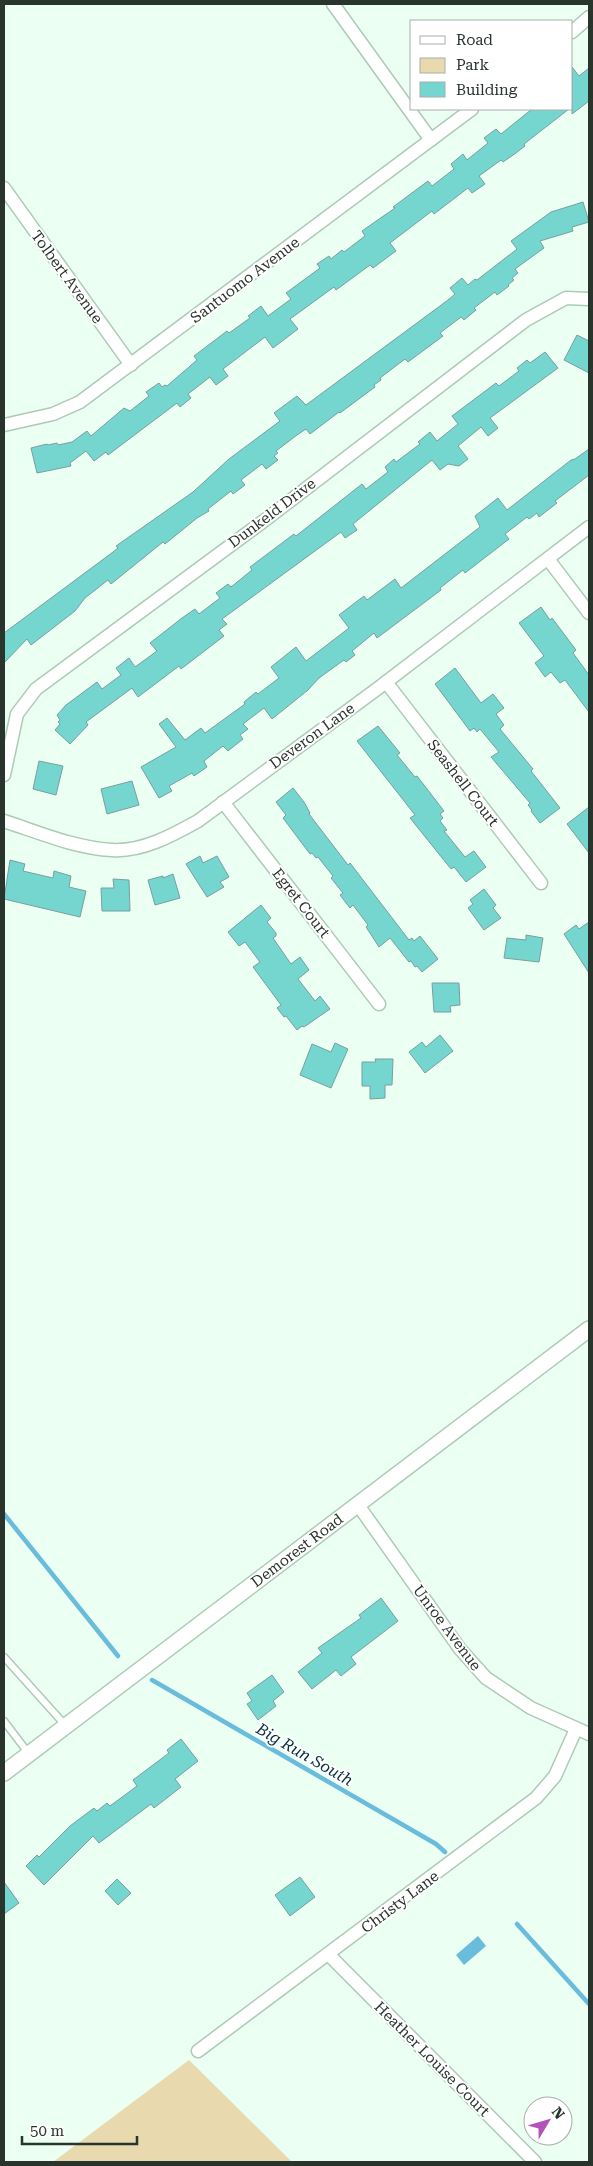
<svg xmlns="http://www.w3.org/2000/svg" width="593" height="2166" font-family="'Roboto Serif',serif">
<style>
.green{fill:#e9d9ae}
.water{fill:#69bcdb}
.lines{fill:none;stroke-linecap:round;stroke-linejoin:round}
.stream{stroke:#69bcdb;stroke-width:4.5}
.building{fill:#75d6d0;stroke:#78a09d}
.service-casing{stroke:#accbb7;stroke-width:9}
.minor-casing{stroke:#accbb7;stroke-width:15}
.tertiary-casing{stroke:#accbb7;stroke-width:18}
.service{stroke:#fff;stroke-width:6}
.minor{stroke:#fff;stroke-width:12}
.tertiary{stroke:#fff;stroke-width:15}
.labels{text-anchor:middle;stroke-width:4;stroke-linejoin:round;paint-order:stroke}
.street-label{font-size:15px;fill:#28342c;stroke:#fff}
.water-label{font-size:16px;font-style:italic;fill:#062f3c;stroke:#fff}
</style>
<rect width="100%" height="100%" fill="#ebfff2"/>
<polygon class="green" points="189,2060 292,2162 53,2162"/>
<polygon class="water" points="478,1936 486,1946 464,1965 456,1955"/>
<g class="lines">
<g class="stream">
<polyline points="4,1514 118,1656"/>
<polyline points="152,1680 436,1844 445,1852"/>
<polyline points="517,1924 589,2004"/>
</g>
</g>
<g class="building">
<polygon points="572,67 579,76 589,68 589,101 572,114"/>
<polygon points="532,109 569,109 524,144 525,146 516,153 503,162 501,160 479,176 485,184 472,193 468,188 434,214 432,211 390,243 396,251 373,268 370,265 336,290 334,287 290,319 298,329 273,348 265,337 223,369 228,376 216,385 210,377 188,394 191,398 180,407 177,403 108,455 106,452 94,461 86,451 70,463 71,466 37,473 31,448 47,444 48,445 57,443 58,445 72,442 87,431 91,436 124,408 130,411 149,396 146,392 159,383 162,387 165,385 167,386 197,360 194,356 227,331 229,333 250,318 248,316 261,306 268,316 291,299 286,293 320,268 317,264 329,256 331,259 342,250 344,252 365,236 362,231 395,208 393,207 428,181 432,186 454,169 451,164 463,154 467,160 488,143 484,138 496,129 501,134"/>
<polygon points="583,202 589,222 572,227 573,231 540,241 544,248 515,269 518,273 512,278 514,280 508,285 509,286 497,295 495,292 474,308 476,310 464,320 461,317 440,333 443,336 408,362 405,359 380,378 381,380 374,385 375,387 340,413 339,412 310,434 306,429 297,435 276,451 278,453 274,456 278,460 266,469 262,464 241,480 245,485 233,494 231,491 208,509 209,511 197,518 165,544 163,542 111,584 108,580 85,598 75,611 31,645 27,639 4,663 4,633 113,552 118,548 116,546 193,492 229,459 280,421 274,413 297,396 306,405 448,300 455,294 450,288 462,278 468,285 475,279 477,280 517,249 511,241 551,212"/>
<polygon points="577,335 589,341 589,373 564,360"/>
<polygon points="545,352 558,368 490,418 498,428 488,436 481,427 458,446 468,459 459,466 448,464 440,470 432,460 353,524 357,530 345,538 341,532 222,619 227,624 219,630 224,636 181,669 179,666 138,697 132,688 86,722 88,725 70,744 55,730 60,724 58,722 60,720 57,715 66,705 97,682 102,689 121,675 116,668 129,658 135,667 157,651 150,643 182,618 195,609 199,614 220,598 216,593 228,584 231,587 252,570 250,567 294,534 296,536 362,484 366,489 388,472 385,467 394,459 396,462 420,444 418,442 430,432 437,441 458,424 452,416 496,383 499,386 519,371 517,368 527,360 530,363"/>
<polygon points="589,449 589,475 555,501 557,503 539,517 537,513 529,519 527,517 505,534 509,539 465,573 463,570 440,588 441,590 377,638 374,633 352,651 355,655 346,662 344,660 319,678 308,690 272,719 264,708 243,724 248,729 240,735 243,739 228,751 223,746 204,761 207,767 194,776 192,773 169,786 172,791 159,798 141,767 176,747 159,724 167,718 185,740 201,728 205,733 245,704 244,702 256,692 258,694 279,678 271,667 296,647 306,661 349,628 339,615 364,596 367,600 395,579 401,588 480,527 475,516 498,498 507,510 571,460 575,459"/>
<polygon points="541,607 550,620 552,618 576,650 573,653 589,675 589,712 565,680 560,683 551,672 545,677 535,663 544,656 519,623"/>
<polygon points="455,668 481,703 493,694 504,708 496,714 504,725 500,729 533,769 531,771 560,808 540,823 531,811 532,810 528,805 530,803 491,757 499,752 480,729 477,732 474,728 470,731 435,684"/>
<polygon points="378,726 400,753 397,755 415,777 417,776 444,811 440,814 443,818 440,821 447,830 444,831 465,857 474,851 486,867 466,882 454,867 451,869 410,818 415,815 357,741"/>
<polygon points="39,761 63,766 56,795 33,789"/>
<polygon points="132,781 139,805 107,814 101,789"/>
<polygon points="293,788 304,802 310,813 309,814 348,865 350,863 409,940 412,938 414,941 420,936 438,959 422,972 417,966 415,967 411,961 409,962 390,938 379,947 366,927 368,925 353,905 350,908 340,895 343,893 331,878 333,876 318,857 316,858 312,853 310,854 283,818 286,815 276,802"/>
<polygon points="589,807 589,853 567,824"/>
<polygon points="200,856 203,863 217,856 229,877 220,882 224,887 207,897 186,864"/>
<polygon points="10,860 25,864 23,871 53,878 54,871 71,876 69,887 86,891 80,917 4,899"/>
<polygon points="173,874 180,898 155,905 148,880 163,876 163,878"/>
<polygon points="113,879 129,880 130,911 102,911 101,888 114,888"/>
<polygon points="484,889 496,905 493,908 501,918 484,930 468,908 473,904 470,900"/>
<polygon points="261,905 271,918 267,922 276,933 276,936 273,938 291,964 300,957 309,970 298,979 315,1001 320,996 330,1009 304,1027 302,1026 297,1030 286,1016 284,1017 277,1008 281,1005 253,967 260,962 245,942 239,946 228,932"/>
<polygon points="589,922 589,973 564,934 576,925 579,929"/>
<polygon points="526,935 543,938 539,962 504,958 507,938 526,940"/>
<polygon points="432,983 459,983 460,1005 450,1006 451,1012 434,1012"/>
<polygon points="440,1035 453,1051 425,1073 409,1052 422,1042 426,1047"/>
<polygon points="335,1043 348,1049 331,1088 300,1075 312,1044 331,1052"/>
<polygon points="375,1059 393,1059 392,1085 385,1085 385,1098 370,1099 370,1086 362,1086 362,1062 376,1062"/>
<polygon points="381,1598 398,1621 351,1657 356,1664 341,1676 336,1670 312,1689 298,1672 322,1653 318,1648 361,1618 359,1615"/>
<polygon points="272,1675 284,1692 273,1701 276,1706 258,1720 247,1704 252,1701 247,1693"/>
<polygon points="181,1739 198,1761 175,1779 181,1787 154,1808 151,1804 99,1843 93,1836 44,1885 26,1866 37,1855 39,1857 70,1826 94,1808 97,1811 107,1803 110,1806 137,1786 133,1780 169,1753 167,1750"/>
<polygon points="300,1877 315,1897 290,1916 275,1895"/>
<polygon points="117,1879 131,1893 118,1905 105,1891"/>
<polygon points="4,1882 19,1903 4,1914"/>
</g>
<g class="lines">
<defs>
<g id="service">
<polyline points="4,1657 66,1726"/>
<polyline points="4,1721 29,1754"/>
</g>
<g id="minor">
<polyline points="333,4 431,140"/>
<polyline points="572,32 589,17"/>
<polyline points="4,188 131,365"/>
<polyline points="4,425 53,414 80,402 472,109"/>
<polyline points="548,559 589,613"/>
<polyline points="386,682 541,883"/>
<polyline points="4,775 17,714 36,689 265,520 526,320 566,298 589,299"/>
<polyline points="223,802 379,1004"/>
<path d="M4,821C38,832 75,848 112,850C142,852 173,835 198,821L377,689L589,527"/>
<polyline points="358,1505 460,1649 486,1678 531,1708 589,1734"/>
<polyline points="329,1955 535,2162"/>
<polyline points="198,2051 536,1798 555,1776 576,1729"/>
</g>
<g id="tertiary">
<path id="s1" d="M4,1773L589,1329"/>
</g>
</defs>
<use href="#service" class="service-casing"/>
<use href="#minor" class="minor-casing"/>
<use href="#tertiary" class="tertiary-casing"/>
<use href="#service" class="service"/>
<use href="#minor" class="minor"/>
<use href="#tertiary" class="tertiary"/>
</g>
<g class="labels">
<g class="street-label">
<text transform="translate(67 277) rotate(54)" y="5">Tolbert Avenue</text>
<text transform="translate(245 280) rotate(-37)" y="5">Santuomo Avenue</text>
<text transform="translate(272 513) rotate(-37)" y="5">Dunkeld Drive</text>
<text transform="translate(312 736) rotate(-36)" y="5">Deveron Lane</text>
<text transform="translate(463 783) rotate(52)" y="5">Seashell Court</text>
<text transform="translate(301 903) rotate(52)" y="5">Egret Court</text>
<text dy="5" stroke="none"><textPath href="#s1" startOffset="368">Demorest Road</textPath></text>
<text transform="translate(447 1628) rotate(53)" y="5">Unroe Avenue</text>
<text transform="translate(400 1902) rotate(-37)" y="5">Christy Lane</text>
<text transform="translate(432 2059) rotate(45)" y="5">Heather Louise Court</text>
</g>
<g class="water-label">
<text transform="translate(305 1754) rotate(30)" y="6">Big Run South</text>
</g>
</g>
<rect width="593" height="2166" fill="none" stroke="#28342c" stroke-width="10"/>
<rect x="410" y="20" width="162" height="90" fill="#ffffff" stroke="#a9aeab"/>
<rect x="420" y="36" width="25" height="8" fill="#ffffff" stroke="#a9aeab"/>
<text x="456" y="45" font-size="15" fill="#28342c">Road</text>
<rect x="420" y="58" width="25" height="15" fill="#e9d9ae" stroke="#a9aeab"/>
<text x="456" y="70" font-size="15" fill="#28342c">Park</text>
<rect x="420" y="82" width="25" height="15" fill="#75d6d0" stroke="#a9aeab"/>
<text x="456" y="95" font-size="15" fill="#28342c">Building</text>
<g transform="translate(548 2121) rotate(52)"><circle r="24" fill="#ffffff" stroke="#a9aeab"/>
<path d="M0-4L9 19L0 12L-9 19Z" fill="#b352ba"/>
<text y="-8" font-size="14" font-weight="bold" text-anchor="middle" fill="#28342c">N</text>
</g>
<path d="M22 2136v8h115v-8" fill="none" stroke="#28342c" stroke-width="2.5"/>
<text x="30" y="2136" font-size="15" fill="#28342c" stroke="#ffffff" stroke-width="4" paint-order="stroke">50 m</text>
</svg>
